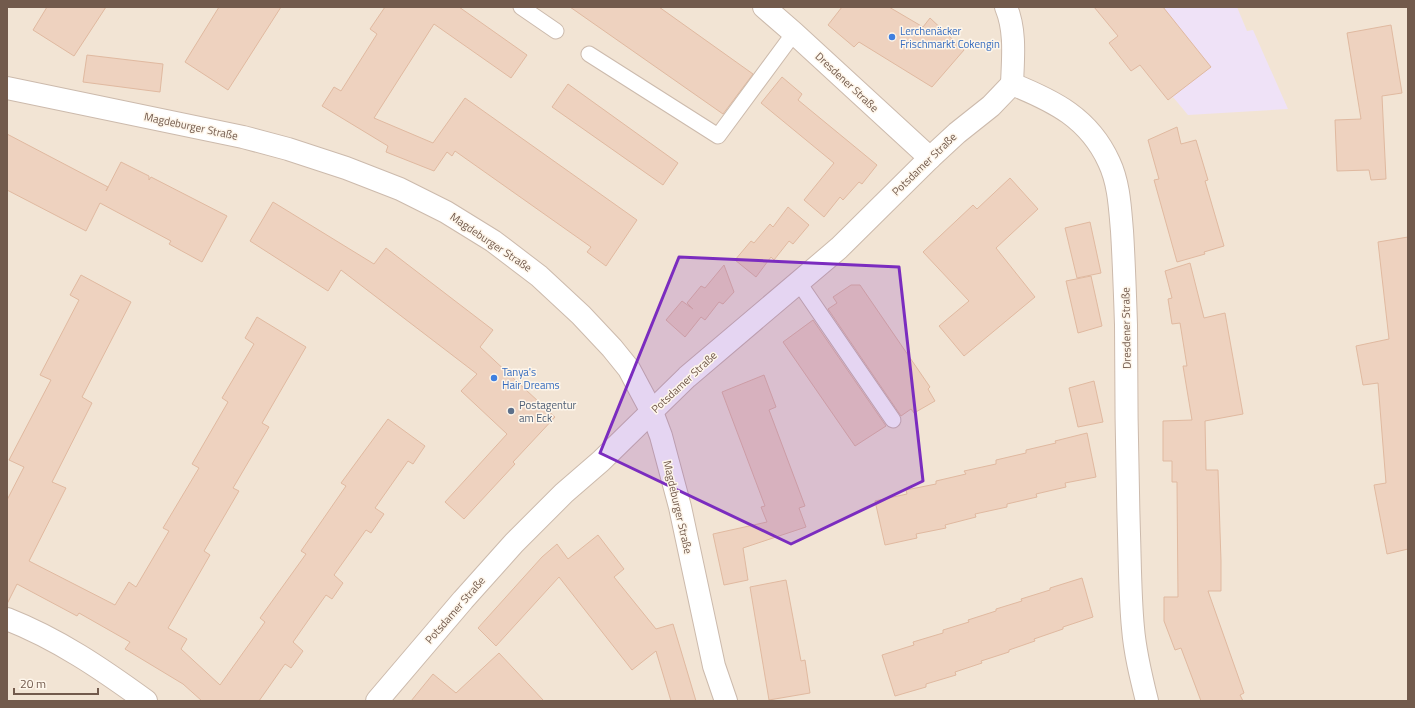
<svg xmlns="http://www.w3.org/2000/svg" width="1415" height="708" font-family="'Titillium Web',sans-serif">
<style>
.residential{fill:#f2e4d4}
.education{fill:#efe2f7}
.building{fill:#eed2bf;stroke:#e0b9a0}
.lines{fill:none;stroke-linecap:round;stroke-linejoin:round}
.service-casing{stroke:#ccbaac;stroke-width:17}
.minor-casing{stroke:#ccbaac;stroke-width:24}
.service{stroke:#fff;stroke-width:15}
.minor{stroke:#fff;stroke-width:22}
.marked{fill:#7b2cbf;fill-opacity:0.2;stroke:#7b2cbf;stroke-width:3;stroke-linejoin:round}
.shop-dot{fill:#3f7fe0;stroke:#fef6eb;stroke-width:1.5}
.service-dot{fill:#5c6f8a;stroke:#fef6eb;stroke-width:1.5}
.labels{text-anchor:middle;stroke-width:3;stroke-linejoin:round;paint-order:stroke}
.shop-label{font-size:11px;fill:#366cbe;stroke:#fef6eb;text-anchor:start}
.street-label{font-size:11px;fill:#725a4c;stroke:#fef6eb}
.service-label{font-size:11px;fill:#4e5e75;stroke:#fef6eb;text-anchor:start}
</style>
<rect width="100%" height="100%" fill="#fbf2e5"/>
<polygon class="residential" points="9,7 1408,7 1408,701 7,701 7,12"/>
<polygon class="education" points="1094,7 1237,7 1247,31 1253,30 1288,109 1188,115 1173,97 1168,100 1140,65 1131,71 1109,43 1118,36"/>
<g class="building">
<polygon points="47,7 106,7 74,56 33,30"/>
<polygon points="219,7 281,7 228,90 185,62"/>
<polygon points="385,7 459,7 527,55 511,78 434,24 374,118 433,143 465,98 637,220 606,266 587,252 591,247 455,151 452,156 447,152 434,171 386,152 388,146 322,106 334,87 341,91 377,34 370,29"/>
<polygon points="570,7 659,7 753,74 723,114"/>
<polygon points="842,7 889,7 923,27 930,18 964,50 932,87 859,42 854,47 828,25"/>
<polygon points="1094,7 1163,7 1211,67 1168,100 1140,65 1131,71 1109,43 1118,36"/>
<polygon points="1391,25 1402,93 1382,96 1386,179 1371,180 1369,170 1337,171 1335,120 1361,119 1347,33"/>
<polygon points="87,55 163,64 160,92 83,82"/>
<polygon points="782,77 802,94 798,100 877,165 862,184 859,182 843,200 840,197 824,217 804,200 834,163 761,103"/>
<polygon points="568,84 678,163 663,185 552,107"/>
<polygon points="1177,127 1181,144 1196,140 1208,180 1205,181 1224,246 1204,252 1205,254 1177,262 1154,180 1159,179 1148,140"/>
<polygon points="7,134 108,187 106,191 121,162 149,176 149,180 151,177 227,216 202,262 169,244 171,241 100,203 86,231 7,190"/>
<polygon points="1010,178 1038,209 996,248 1035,297 964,356 939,326 969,301 923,252 973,205 977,209"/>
<polygon points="273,202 374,264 386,248 493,330 480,347 555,417 513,462 515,464 464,519 445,502 507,434 461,391 477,374 341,270 328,291 250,241"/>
<polygon points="788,207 809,225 793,244 789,241 774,260 771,257 756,277 735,260 751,241 754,243 770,224 773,227"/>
<polygon points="1090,222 1101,273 1077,278 1065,228"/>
<polygon points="1408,237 1408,549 1387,554 1374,485 1386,483 1378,383 1363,385 1356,346 1389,339 1378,242"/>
<polygon points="1190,263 1204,318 1225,313 1243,414 1205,421 1206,470 1218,470 1221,561 1221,591 1208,591 1244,693 1240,695 1243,701 1201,701 1181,648 1175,650 1164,621 1164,597 1178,597 1177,482 1172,482 1172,461 1163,461 1163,421 1192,420 1183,366 1187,366 1180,323 1172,324 1168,299 1172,298 1165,271"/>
<polygon points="724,265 734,292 723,304 719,302 705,320 701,317 685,337 666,320 682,301 693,309 687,303 701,286 705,288"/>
<polygon points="81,275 131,302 82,397 92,403 52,482 66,488 29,561 115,605 129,582 136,587 169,531 163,528 199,468 192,464 228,402 222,398 254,344 245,338 257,317 306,347 262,423 269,427 233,488 239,491 204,551 210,555 168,628 187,639 181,649 220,685 265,622 260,618 306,554 301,551 346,486 341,483 388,419 425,446 413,464 408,461 375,508 384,514 371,533 366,530 334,575 343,583 332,599 326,595 293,642 303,651 291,668 285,664 259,701 202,701 183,684 125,649 130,642 79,613 77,616 17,584 7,604 7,500 24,467 9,460 51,380 40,375 79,300 70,295"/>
<polygon points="1091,276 1102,326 1078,333 1066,281"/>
<polygon points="851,285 860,285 930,387 928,389 935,401 914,413 911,409 901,416 828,309 837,303 833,297"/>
<polygon points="813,320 886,426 855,446 783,342"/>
<polygon points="764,375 776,407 769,410 805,506 799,508 806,527 743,548 748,580 724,585 713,534 767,522 761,507 765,506 722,392"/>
<polygon points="1094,381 1103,422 1078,427 1069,388"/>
<polygon points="1087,433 1096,477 1065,483 1066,487 1036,494 1037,497 1007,504 1007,507 975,514 976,517 945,525 946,528 916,534 917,538 885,545 875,501 907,494 906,490 936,484 936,481 966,474 964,471 996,464 996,460 1026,453 1026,450 1056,443 1055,441"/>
<polygon points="598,535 624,569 614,577 656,629 673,624 696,701 671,701 656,651 632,670 559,577 496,646 478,628 542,557 557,544 568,559"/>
<polygon points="1082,578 1093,617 1063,627 1063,629 1034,639 1035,641 1009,650 1009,652 981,661 982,663 955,672 956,675 926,684 926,687 895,696 882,655 914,645 913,642 943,633 943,630 969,622 968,620 996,611 996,609 1022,601 1021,599 1050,590 1050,588"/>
<polygon points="786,580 801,661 805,660 810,693 769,700 750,587"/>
<polygon points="499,653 544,701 411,701 433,674 456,693"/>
</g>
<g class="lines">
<defs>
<g id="service">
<polyline points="521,7 556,31"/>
<polyline points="589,54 718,136 794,33"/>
<polyline points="799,283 893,420"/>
</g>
<g id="minor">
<polyline points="764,7 794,33 930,158"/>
<path d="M1006,7C1016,31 1013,58 1012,84"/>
<path d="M1012,84C1054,101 1089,118 1109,162C1119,183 1120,208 1122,231C1124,263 1125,294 1126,325C1126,395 1127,465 1129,534C1130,566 1130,597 1133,628C1135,653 1141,677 1147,701"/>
<polyline points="7,88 243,137 288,149 346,168 400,189 446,212 493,241 539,276 581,315 612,348 629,369 652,412 661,436 680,507 714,666 726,701"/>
<path d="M7,619C58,639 102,669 146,701"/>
<polyline points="377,701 463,600 514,543 564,493 601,461 687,377 839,248 930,158 957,133 991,106 1012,84"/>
</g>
</defs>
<use href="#service" class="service-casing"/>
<use href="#minor" class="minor-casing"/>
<use href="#service" class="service"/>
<use href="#minor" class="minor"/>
</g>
<path class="marked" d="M679,257L899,267L923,481L791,544L600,453Z"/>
<g class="shop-dot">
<circle cx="892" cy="37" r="4"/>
<circle cx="494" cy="378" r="4"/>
</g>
<circle class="service-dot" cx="511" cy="411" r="4"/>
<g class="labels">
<g class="shop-label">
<text x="900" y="35">Lerchenäcker<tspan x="900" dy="13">Frischmarkt Cokengin</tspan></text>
<text x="502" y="376">Tanya's<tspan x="502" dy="13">Hair Dreams</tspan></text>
</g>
<g class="street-label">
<text transform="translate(847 82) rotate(43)" y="4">Dresdener Straße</text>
<text transform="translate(191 126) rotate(12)" y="4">Magdeburger Straße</text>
<text transform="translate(924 164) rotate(-44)" y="4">Potsdamer Straße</text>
<text transform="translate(491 242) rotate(34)" y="4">Magdeburger Straße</text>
<text transform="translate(1126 328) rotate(-91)" y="4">Dresdener Straße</text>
<text transform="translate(684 382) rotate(-43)" y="4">Potsdamer Straße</text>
<text transform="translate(678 507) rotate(77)" y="4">Magdeburger Straße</text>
<text transform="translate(455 610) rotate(-49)" y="4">Potsdamer Straße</text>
</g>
<g class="service-label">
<text x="519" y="409">Postagentur<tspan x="519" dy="13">am Eck</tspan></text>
</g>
</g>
<rect width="1415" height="708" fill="none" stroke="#725a4c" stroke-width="16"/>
<path d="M14 688v6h84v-6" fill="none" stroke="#725a4c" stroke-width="2"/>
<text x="20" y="688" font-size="12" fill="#725a4c" stroke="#fef6eb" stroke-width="3" paint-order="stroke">20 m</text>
</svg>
